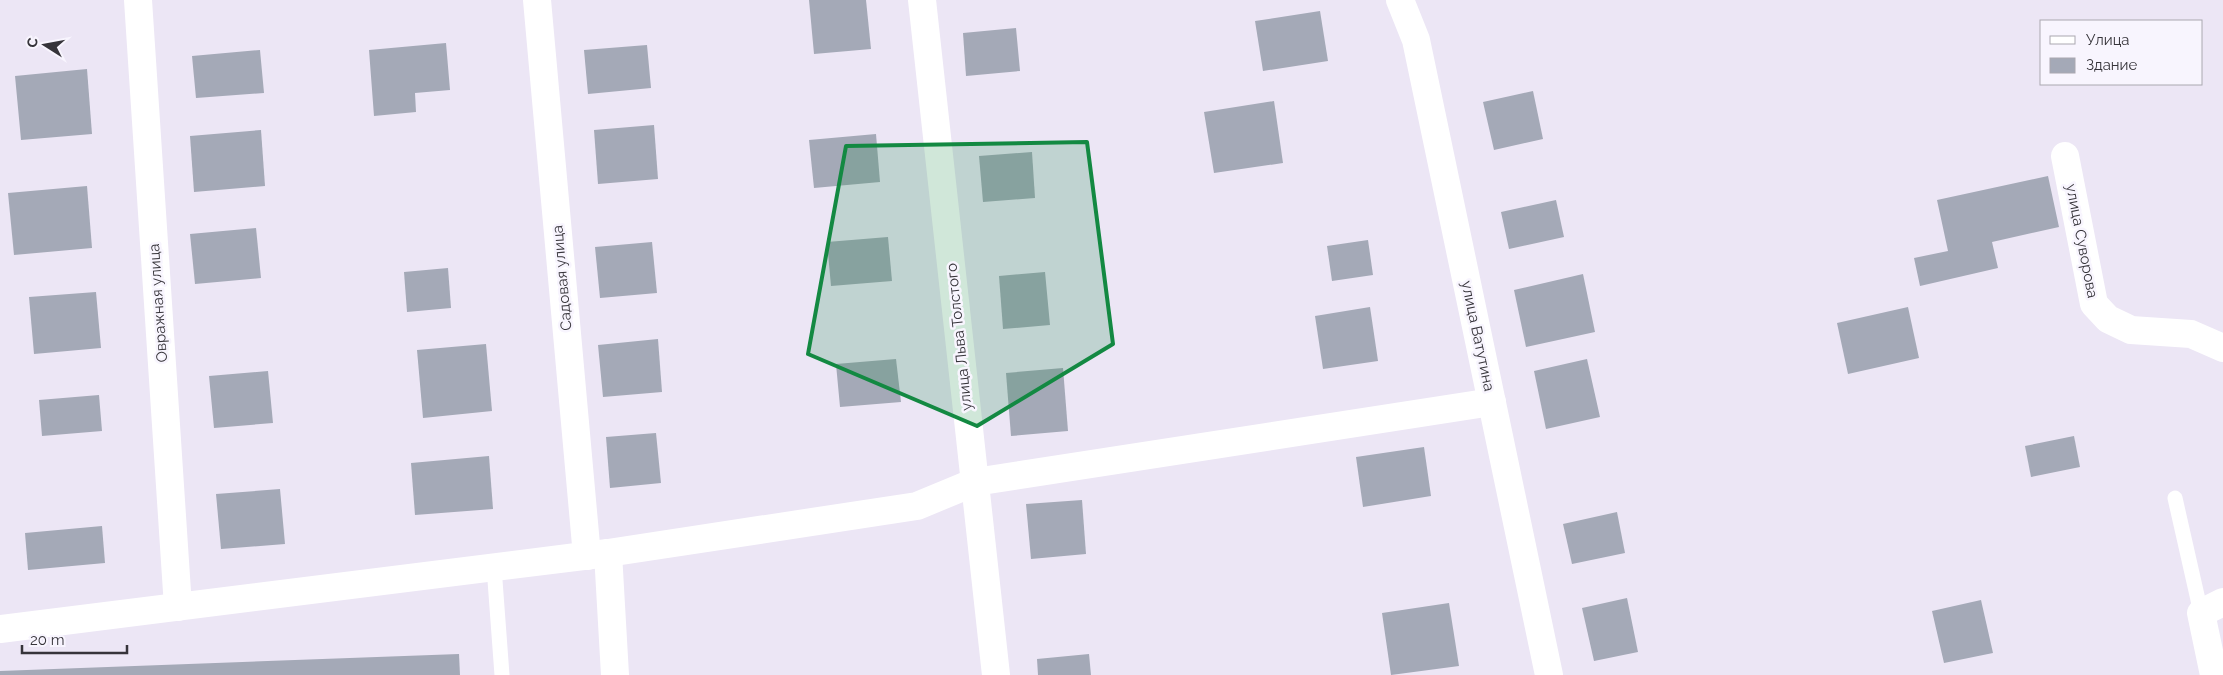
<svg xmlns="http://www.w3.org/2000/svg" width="2223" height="675" font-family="Raleway,sans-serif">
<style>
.building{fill:#a4a9b7}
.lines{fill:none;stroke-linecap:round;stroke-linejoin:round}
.lane{stroke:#fff;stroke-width:15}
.street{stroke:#fff;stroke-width:28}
.marked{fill:#138942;fill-opacity:0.2;stroke:#138942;stroke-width:4;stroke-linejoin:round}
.labels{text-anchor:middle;stroke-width:5;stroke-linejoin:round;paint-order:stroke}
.street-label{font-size:15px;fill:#36343a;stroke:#f8f5fe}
</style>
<rect width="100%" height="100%" fill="#ece6f5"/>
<g class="building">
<polygon points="809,0 866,0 871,49 814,54"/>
<polygon points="1320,11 1328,61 1263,71 1255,21"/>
<polygon points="1016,28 1020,71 966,76 963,33"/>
<polygon points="446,43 450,90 415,93 416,112 374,116 369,50"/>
<polygon points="647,45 651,88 588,94 584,50"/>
<polygon points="260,50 264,93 196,98 192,56"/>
<polygon points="87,69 92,134 21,140 15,76"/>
<polygon points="1533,91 1543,139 1494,150 1483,102"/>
<polygon points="1274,101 1283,163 1214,173 1204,112"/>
<polygon points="654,125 658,179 598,184 594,130"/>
<polygon points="261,130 265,186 194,192 190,136"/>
<polygon points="876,134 880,182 814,188 809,140"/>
<polygon points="1032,152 1035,198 983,202 979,156"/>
<polygon points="2048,176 2059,227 1992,242 1998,268 1920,286 1914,258 1948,251 1937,200"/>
<polygon points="87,186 92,248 14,255 8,193"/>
<polygon points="1556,200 1564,237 1509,249 1501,212"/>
<polygon points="256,228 261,278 195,284 190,234"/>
<polygon points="888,237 892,281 831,286 827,242"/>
<polygon points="1368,240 1373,275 1332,281 1327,246"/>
<polygon points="652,242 657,293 600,298 595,247"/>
<polygon points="448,268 451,308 407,312 404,272"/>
<polygon points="1045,272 1050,325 1003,329 999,276"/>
<polygon points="1583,274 1595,332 1526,347 1514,290"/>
<polygon points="96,292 101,348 34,354 29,297"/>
<polygon points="1370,307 1378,361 1323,369 1315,316"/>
<polygon points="1908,307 1919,358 1848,374 1837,323"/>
<polygon points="658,339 662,392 603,397 598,345"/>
<polygon points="486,344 492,411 423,418 417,350"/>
<polygon points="896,359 901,402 840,407 836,364"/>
<polygon points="1587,359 1600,417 1546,429 1534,371"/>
<polygon points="1063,368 1068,431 1011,436 1006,373"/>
<polygon points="268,371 273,423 214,428 209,376"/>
<polygon points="99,395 102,431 42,436 39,400"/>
<polygon points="656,433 661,483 610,488 606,437"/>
<polygon points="2074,436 2080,467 2031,477 2025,446"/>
<polygon points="1424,447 1431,496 1363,507 1356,457"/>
<polygon points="489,456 493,509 415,515 411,463"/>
<polygon points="280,489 285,544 221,549 216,494"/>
<polygon points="1082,500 1086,554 1031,559 1026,504"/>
<polygon points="1617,512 1625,553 1572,564 1563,524"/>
<polygon points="102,526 105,563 28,570 25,533"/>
<polygon points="1627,598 1638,652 1594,661 1582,608"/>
<polygon points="1981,600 1993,653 1944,663 1932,611"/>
<polygon points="1449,603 1459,666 1391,675 1382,613"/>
<polygon points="459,654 460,675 0,675 0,671"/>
<polygon points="1089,654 1091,675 1038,675 1037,659"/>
</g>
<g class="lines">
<g class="lane">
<polyline points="2175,498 2201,613"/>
<polyline points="494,567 502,675"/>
</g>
<g class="street">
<polyline points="138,0 178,607"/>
<polyline points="537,0 587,556"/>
<polyline points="922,0 996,675"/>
<polyline points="1400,0 1416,40 1549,675"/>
<polyline points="2065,156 2094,304 2108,319 2131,330 2191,334 2223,348"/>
<polyline points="608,553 615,675"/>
<polyline points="0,629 608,553 917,506 975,482 1492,402"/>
<polyline points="2214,675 2201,613 2223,602"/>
</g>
</g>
<path class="marked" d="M1087,142L1113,344L977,426L808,354L846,146Z"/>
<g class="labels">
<g class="street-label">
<text transform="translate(2082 241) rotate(79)" y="5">улица Суворова</text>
<text transform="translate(562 278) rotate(-95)" y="5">Садовая улица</text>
<text transform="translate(158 303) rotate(-94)" y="5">Овражная улица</text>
<text transform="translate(1478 336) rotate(78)" y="5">улица Ватутина</text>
<text transform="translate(959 337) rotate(-96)" y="5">улица Льва Толстого</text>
</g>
</g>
<rect x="2040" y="20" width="162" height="65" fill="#f8f5fe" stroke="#aaa8b0"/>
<rect x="2050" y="36" width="25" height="8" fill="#ffffff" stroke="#aaa8b0"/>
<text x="2086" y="45" font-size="15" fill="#36343a">Улица</text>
<rect x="2050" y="58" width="25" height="15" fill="#a4a9b7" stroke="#aaa8b0"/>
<text x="2086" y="70" font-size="15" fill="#36343a">Здание</text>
<g transform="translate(45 45) rotate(281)" stroke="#f8f5fe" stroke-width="4" paint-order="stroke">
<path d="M0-4L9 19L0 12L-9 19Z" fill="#36343a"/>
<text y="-8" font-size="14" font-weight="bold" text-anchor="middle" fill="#36343a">С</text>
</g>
<path d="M22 645v8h105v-8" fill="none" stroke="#36343a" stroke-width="2.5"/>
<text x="30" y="645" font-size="15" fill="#36343a" stroke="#f8f5fe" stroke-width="4" paint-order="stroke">20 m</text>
</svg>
